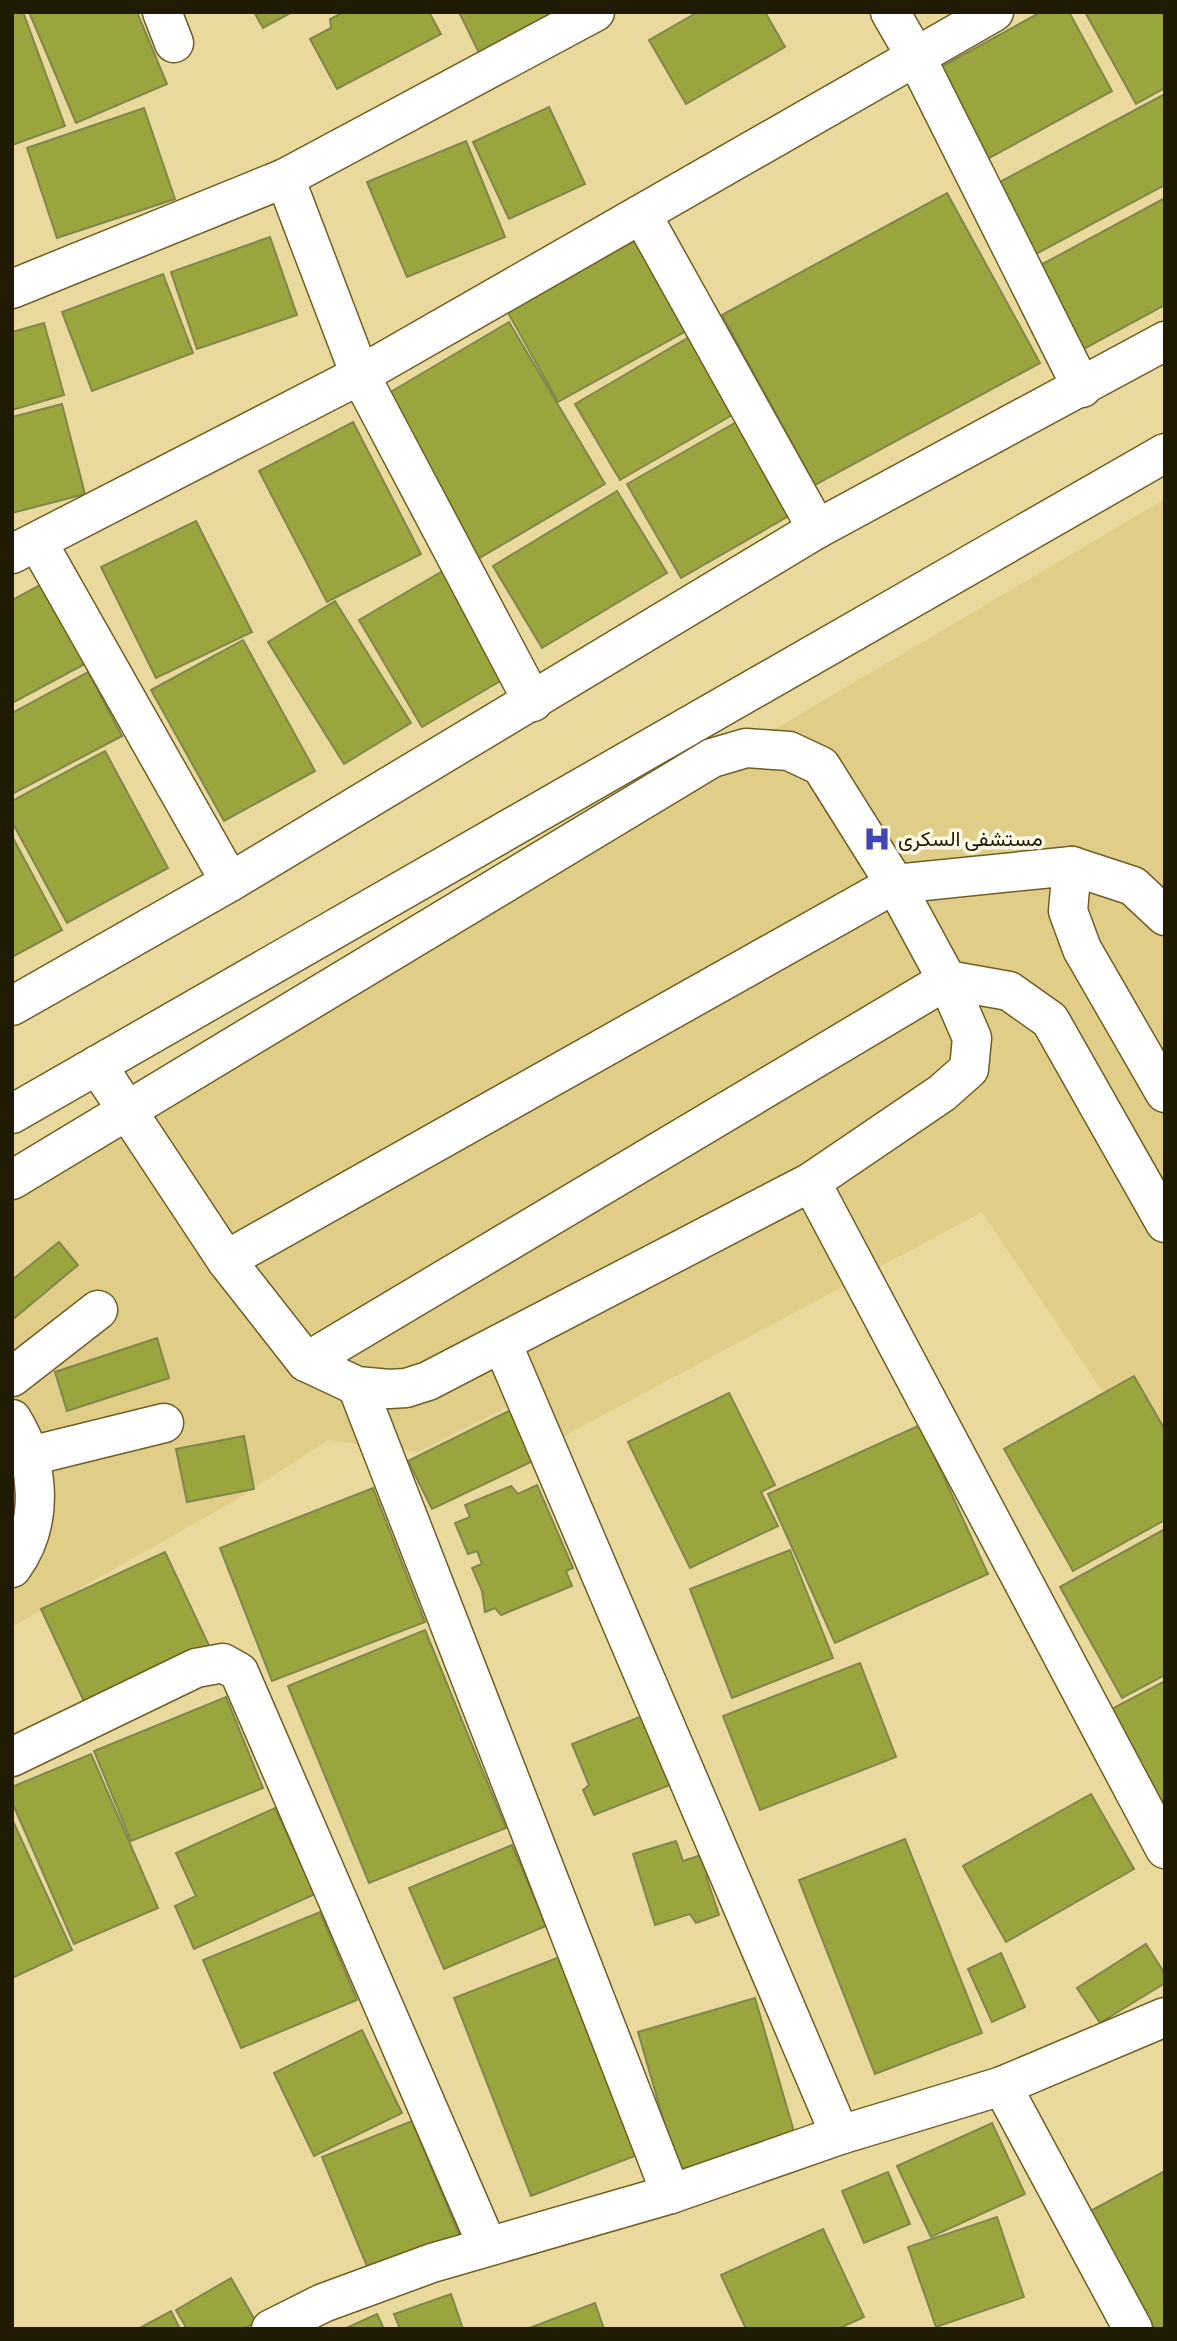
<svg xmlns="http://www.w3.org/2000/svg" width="1177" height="2341" font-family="Literata,Vazirmatn,serif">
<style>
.built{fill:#e0cd88}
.building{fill:#9ba53e;stroke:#80864c;stroke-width:2}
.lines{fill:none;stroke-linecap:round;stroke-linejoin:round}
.minor-casing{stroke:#6f5f24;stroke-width:41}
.minor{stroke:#fff;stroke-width:38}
.labels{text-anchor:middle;stroke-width:7;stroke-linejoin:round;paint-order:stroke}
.poi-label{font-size:21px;fill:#201a02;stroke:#fffae8;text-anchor:start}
</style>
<rect width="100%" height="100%" fill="#ead99c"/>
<polygon class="built" points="1165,499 1165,1485 982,1212 551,1443 539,1391 418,1452 328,1440 234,1501 12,1627 12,1179"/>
<g class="building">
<polygon points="12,12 23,12 65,126 12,145"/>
<polygon points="29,12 137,12 167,84 76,123"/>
<polygon points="254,12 292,12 263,28"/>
<polygon points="344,12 429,12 441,34 337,89 310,39 331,28 330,19"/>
<polygon points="459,12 574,12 481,57"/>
<polygon points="698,12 765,12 785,47 686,104 649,40"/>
<polygon points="1041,12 1069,12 1112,91 982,162 932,72"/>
<polygon points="1085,12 1165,12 1165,88 1136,104"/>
<polygon points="1165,94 1165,185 1034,255 996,184"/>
<polygon points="549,107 585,184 509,219 473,142"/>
<polygon points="144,108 175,199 57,238 27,148"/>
<polygon points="466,141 505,237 407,277 367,182"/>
<polygon points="947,193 1040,363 815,485 722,315"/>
<polygon points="1165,198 1165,305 1082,350 1037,267"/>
<polygon points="270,237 297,315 197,349 171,272"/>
<polygon points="636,240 686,331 558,402 507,311"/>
<polygon points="163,274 193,353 92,391 62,312"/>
<polygon points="509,322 605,484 478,559 382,397"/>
<polygon points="44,323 64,395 12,410 12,332"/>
<polygon points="689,337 734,414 620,480 575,404"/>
<polygon points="62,404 85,494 12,513 12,417"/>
<polygon points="740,420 794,513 681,578 627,484"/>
<polygon points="353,422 421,554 327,602 259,471"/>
<polygon points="617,491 667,573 542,648 493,566"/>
<polygon points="196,521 252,632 156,678 101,567"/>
<polygon points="446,569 509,676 422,727 359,620"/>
<polygon points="51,579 94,659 12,703 12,600"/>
<polygon points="335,601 411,723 344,764 268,642"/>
<polygon points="243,640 315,771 224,821 151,690"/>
<polygon points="88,672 122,736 12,794 12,713"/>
<polygon points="105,751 168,868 67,923 12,822 12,801"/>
<polygon points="12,836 62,930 12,957"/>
<polygon points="59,1242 78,1265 12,1320 12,1280"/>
<polygon points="157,1338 169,1378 67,1411 55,1372"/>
<polygon points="1134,1376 1165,1430 1165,1520 1073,1571 1004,1449"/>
<polygon points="729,1393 775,1485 761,1492 778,1526 690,1568 628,1442"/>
<polygon points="515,1408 539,1458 432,1509 408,1461"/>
<polygon points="920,1425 988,1574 835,1643 768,1494"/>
<polygon points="244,1436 254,1489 187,1502 176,1449"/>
<polygon points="537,1485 573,1568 566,1571 572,1586 501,1615 495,1608 485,1612 482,1591 472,1568 482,1564 477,1551 468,1554 455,1523 470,1517 465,1505 511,1486 518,1494"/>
<polygon points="373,1488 425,1622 272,1681 220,1548"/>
<polygon points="1165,1529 1165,1675 1122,1698 1060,1587"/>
<polygon points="790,1550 833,1658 732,1698 690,1589"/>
<polygon points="165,1552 212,1652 87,1708 41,1609"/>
<polygon points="425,1630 506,1828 369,1883 288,1686"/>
<polygon points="860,1663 896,1757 760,1810 723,1716"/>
<polygon points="1163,1682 1165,1686 1165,1818 1108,1711"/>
<polygon points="226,1697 263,1788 131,1841 94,1751"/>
<polygon points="642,1716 670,1785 594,1815 583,1790 589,1785 572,1744"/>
<polygon points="91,1754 158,1908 74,1944 12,1802 12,1787"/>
<polygon points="1091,1794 1134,1869 1006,1942 963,1866"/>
<polygon points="275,1808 315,1894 194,1949 175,1906 196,1896 176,1853"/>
<polygon points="12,1819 72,1950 12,1978"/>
<polygon points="905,1839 982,2033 875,2074 799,1880"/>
<polygon points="676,1841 683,1861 707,1853 714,1874 706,1876 719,1915 696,1923 690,1914 655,1925 633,1854"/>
<polygon points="512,1845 546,1926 444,1969 409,1888"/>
<polygon points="320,1912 357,2000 241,2048 203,1960"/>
<polygon points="1146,1944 1165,1974 1165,1983 1100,2023 1077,1988"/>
<polygon points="1001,1953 1025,2007 992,2022 968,1969"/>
<polygon points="562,1956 640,2154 531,2196 454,1998"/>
<polygon points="755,1998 795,2135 678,2170 638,2032"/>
<polygon points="362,2030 402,2113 314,2156 274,2073"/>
<polygon points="412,2121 463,2244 373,2281 322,2157"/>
<polygon points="992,2123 1025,2194 931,2237 897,2166"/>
<polygon points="1165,2171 1165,2328 1144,2329 1083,2215"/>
<polygon points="888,2172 910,2224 864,2243 842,2191"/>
<polygon points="997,2217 1024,2297 936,2327 908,2247"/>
<polygon points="823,2229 864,2317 838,2329 746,2329 721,2275"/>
<polygon points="231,2278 256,2322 243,2329 187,2329 176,2310"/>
<polygon points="451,2294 463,2329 400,2329 394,2314"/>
<polygon points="595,2303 604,2329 527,2329"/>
<polygon points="171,2311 180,2329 138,2329"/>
<polygon points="377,2314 384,2329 344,2329"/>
</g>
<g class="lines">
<defs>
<g id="minor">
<polyline points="162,12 174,43"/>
<polyline points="890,12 916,57 1082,388"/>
<polyline points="285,178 360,375 533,702"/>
<polyline points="642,215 817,529"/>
<polyline points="12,289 285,178 595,12"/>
<polyline points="38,543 230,882"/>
<polyline points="12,554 360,375 994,12"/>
<polyline points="1072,866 1068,911 1082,949 1165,1093"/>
<polyline points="12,1006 230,882 817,529 1165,341"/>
<polyline points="12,1114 1165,453"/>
<polyline points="12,1180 712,758 746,748 789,751 821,766 895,884 947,980 972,1038 969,1069 942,1093 811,1182 428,1381 406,1388 389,1389 357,1386 306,1362 226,1260 97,1065"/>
<polyline points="811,1182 1165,1849"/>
<polyline points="226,1260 895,884 1072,866 1133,886 1165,916"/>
<polyline points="502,1343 840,2135"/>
<polyline points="306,1362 947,980 1009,991 1050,1020 1165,1223"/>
<polyline points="12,1377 98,1310"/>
<polyline points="357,1386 671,2194"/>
<path d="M12,1419C40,1464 45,1523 12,1568"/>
<polyline points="30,1456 164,1423"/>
<polyline points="12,1757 196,1668 223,1663 239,1672 487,2245"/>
<polyline points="1002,2086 1133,2329"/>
<polyline points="271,2329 323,2303 432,2263 671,2194 840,2135 1002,2086 1165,2017"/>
</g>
</defs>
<use href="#minor" class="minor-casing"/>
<use href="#minor" class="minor"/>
</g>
<defs>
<symbol id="hospital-bare" viewBox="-9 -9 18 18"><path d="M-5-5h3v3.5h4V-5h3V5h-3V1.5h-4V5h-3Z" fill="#3f46ba" stroke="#fffae8" stroke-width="2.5" paint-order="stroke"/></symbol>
</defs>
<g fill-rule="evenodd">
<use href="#hospital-bare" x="858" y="820" width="38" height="38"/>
</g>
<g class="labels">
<g class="poi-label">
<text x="898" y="846">مستشفى السكرى</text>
</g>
</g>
<rect width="1177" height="2341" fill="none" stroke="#201a02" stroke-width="28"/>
</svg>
